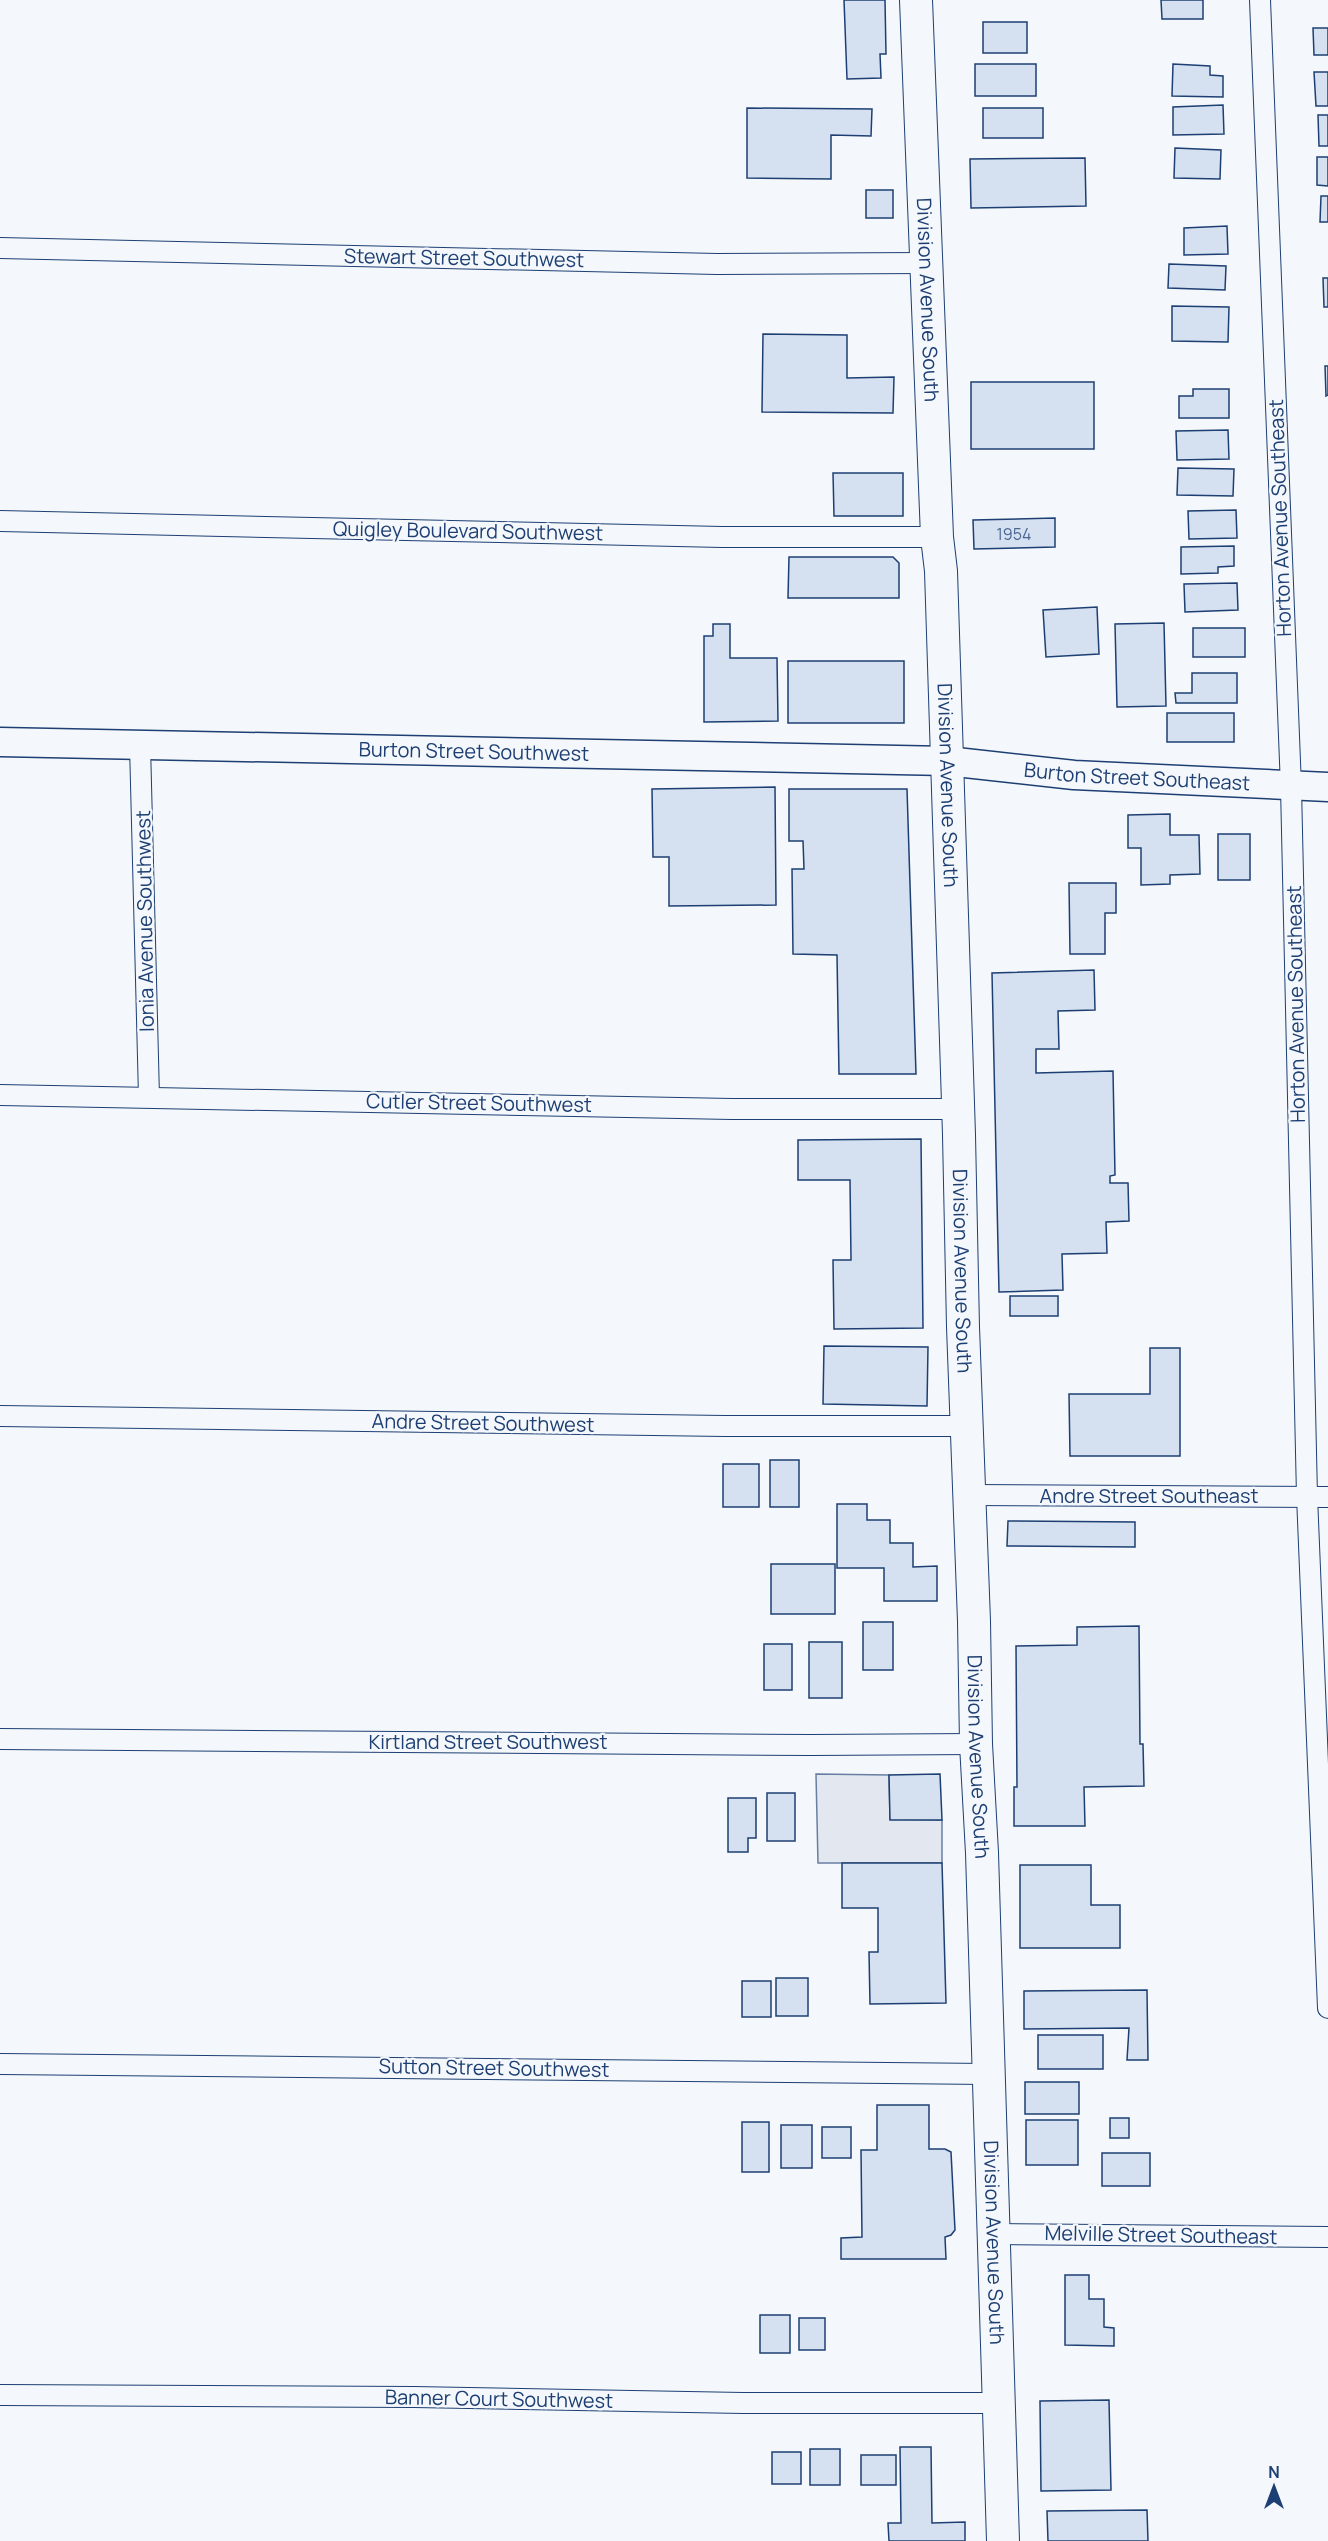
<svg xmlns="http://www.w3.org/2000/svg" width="1328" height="2541" font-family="Manrope,sans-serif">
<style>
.parking{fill:#e3e8f0;stroke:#687fa3;stroke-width:1.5}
.building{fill:#d5e0f0;stroke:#1d3f73;stroke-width:1.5}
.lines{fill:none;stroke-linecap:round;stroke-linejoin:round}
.minor-casing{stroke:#1d3f73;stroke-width:22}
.secondary-casing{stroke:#1d3f73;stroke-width:31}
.primary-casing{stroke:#1d3f73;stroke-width:34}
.minor{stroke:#f4f7fb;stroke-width:20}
.secondary{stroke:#f4f7fb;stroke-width:28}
.primary{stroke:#f4f7fb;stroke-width:32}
.labels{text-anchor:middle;stroke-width:4.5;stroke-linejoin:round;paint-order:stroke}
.number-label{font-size:16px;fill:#4b6792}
.street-label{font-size:20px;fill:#1d3f73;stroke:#f4f7fb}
</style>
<rect width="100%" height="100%" fill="#f4f7fb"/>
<polygon class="parking" points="816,1774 889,1775 890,1819 942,1820 942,1863 818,1863"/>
<g class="building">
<polygon points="844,0 885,0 886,54 880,54 881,78 847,79"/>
<polygon points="1161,0 1203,0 1203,19 1162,19"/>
<rect x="983" y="22" width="44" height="31"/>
<polygon points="1313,28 1328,28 1328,55 1314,55"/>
<rect x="975" y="64" width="61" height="32"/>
<polygon points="1173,64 1210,66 1210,75 1223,76 1223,97 1172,96"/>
<polygon points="1314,72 1328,72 1328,106 1316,106"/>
<polygon points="1223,105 1224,134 1173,135 1173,107"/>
<polygon points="747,108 872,109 871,136 831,135 831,179 747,178"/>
<rect x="983" y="108" width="60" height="30"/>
<polygon points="1318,115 1328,115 1328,146 1319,146"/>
<polygon points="1175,148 1221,150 1220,179 1174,178"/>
<polygon points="1317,157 1328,157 1328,186 1317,185"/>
<polygon points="1085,158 1086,206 971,208 970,159"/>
<rect x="866" y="190" width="27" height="28"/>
<polygon points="1321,196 1328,196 1328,222 1320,222"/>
<polygon points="1227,226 1228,254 1184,255 1184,228"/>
<polygon points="1169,264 1226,266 1225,290 1168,288"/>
<polygon points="1323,278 1328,278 1328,307 1324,307"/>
<polygon points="1172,306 1229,307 1228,342 1172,341"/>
<polygon points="763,334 847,335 847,378 894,377 893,413 762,412"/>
<polygon points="1325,366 1328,366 1328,395 1326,396"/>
<rect x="971" y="382" width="123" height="67"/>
<polygon points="1193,389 1229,389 1229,418 1179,418 1179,396 1193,396"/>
<polygon points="1228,430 1229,459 1177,460 1176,431"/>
<polygon points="1178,468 1234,469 1233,496 1177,495"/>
<polygon points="833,473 903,473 903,516 834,516"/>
<polygon points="1236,510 1237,538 1189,539 1188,511"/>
<polygon points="1055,518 1055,547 974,549 973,520"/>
<polygon points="1234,546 1234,566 1218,567 1218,573 1181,574 1181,547"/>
<polygon points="789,557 893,557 899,563 899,598 788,598"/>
<polygon points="1237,583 1238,610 1185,612 1184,584"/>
<polygon points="1097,607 1099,654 1046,657 1043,610"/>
<polygon points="1164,623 1166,706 1117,707 1115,624"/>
<polygon points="713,624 730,624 730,658 777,658 778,721 704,722 704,636 713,636"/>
<rect x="1193" y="628" width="52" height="29"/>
<rect x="788" y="661" width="116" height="62"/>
<polygon points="1192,673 1237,673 1237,703 1176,703 1175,693 1192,693"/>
<rect x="1167" y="713" width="67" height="29"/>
<polygon points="775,787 776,905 669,906 669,857 653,857 652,789"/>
<polygon points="789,789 907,789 916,1074 839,1074 837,955 793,954 792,869 804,869 803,841 789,841"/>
<polygon points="1170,814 1170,835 1199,835 1200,874 1170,875 1170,884 1141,885 1141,848 1128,848 1128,815"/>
<rect x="1218" y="834" width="32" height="46"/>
<polygon points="1069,883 1116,883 1116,913 1105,913 1105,954 1070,954"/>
<polygon points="1094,970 1095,1010 1058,1011 1059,1049 1036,1049 1036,1073 1113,1071 1115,1175 1110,1176 1110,1183 1128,1183 1129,1221 1106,1222 1107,1253 1062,1254 1063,1290 999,1292 992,973"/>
<polygon points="921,1139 923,1328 834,1329 833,1260 851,1260 850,1180 798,1180 798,1140"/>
<rect x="1010" y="1296" width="48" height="20"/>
<polygon points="824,1346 928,1347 927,1406 823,1404"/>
<polygon points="1150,1348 1180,1348 1180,1456 1070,1456 1069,1394 1150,1394"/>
<rect x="770" y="1460" width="29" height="47"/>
<rect x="723" y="1464" width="36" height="43"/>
<polygon points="837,1504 867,1504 867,1520 890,1520 890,1543 913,1543 913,1567 937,1566 937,1601 884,1601 884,1568 837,1568"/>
<polygon points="1008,1521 1135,1522 1135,1547 1007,1546"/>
<rect x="771" y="1564" width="64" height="50"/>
<rect x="863" y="1622" width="30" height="48"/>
<polygon points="1139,1626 1140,1744 1143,1744 1144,1786 1084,1787 1085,1826 1014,1826 1014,1787 1017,1787 1016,1646 1077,1645 1077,1627"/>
<rect x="809" y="1642" width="33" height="56"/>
<rect x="764" y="1644" width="28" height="46"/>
<polygon points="940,1774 942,1820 890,1820 889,1775"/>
<rect x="767" y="1793" width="28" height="48"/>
<polygon points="728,1798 756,1798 756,1838 748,1838 748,1852 728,1852"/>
<polygon points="842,1863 942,1863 946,2003 870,2004 869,1952 878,1952 878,1908 842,1908"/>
<polygon points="1020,1865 1091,1865 1091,1905 1120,1905 1120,1948 1020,1948"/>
<rect x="776" y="1978" width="32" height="38"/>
<rect x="742" y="1981" width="29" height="36"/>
<polygon points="1147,1990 1148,2060 1127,2060 1129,2028 1024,2029 1024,1991"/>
<rect x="1038" y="2035" width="65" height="34"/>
<rect x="1025" y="2082" width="54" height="32"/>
<polygon points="877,2105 929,2105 929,2149 945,2149 951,2152 955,2230 951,2235 945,2237 946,2259 841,2259 841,2238 862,2237 861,2150 877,2150"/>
<rect x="1110" y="2118" width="19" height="20"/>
<rect x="1026" y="2120" width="52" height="45"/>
<rect x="742" y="2122" width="27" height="50"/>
<rect x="781" y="2125" width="31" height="43"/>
<rect x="822" y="2127" width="29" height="31"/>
<rect x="1102" y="2153" width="48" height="33"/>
<polygon points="1065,2275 1089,2275 1089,2299 1104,2299 1104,2327 1114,2328 1114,2346 1065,2345"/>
<rect x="760" y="2315" width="30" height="38"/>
<rect x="799" y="2318" width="26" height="32"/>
<polygon points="1109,2400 1111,2490 1041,2491 1040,2401"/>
<polygon points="900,2447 931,2447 932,2523 965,2522 965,2541 889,2541 888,2523 901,2523"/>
<rect x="810" y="2449" width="30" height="36"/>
<rect x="772" y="2452" width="29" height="32"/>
<rect x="861" y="2455" width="35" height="30"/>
<polygon points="1147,2510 1148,2541 1048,2541 1047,2511"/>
</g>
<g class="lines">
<defs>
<g id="minor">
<polyline points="1260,0 1291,787 1307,1496 1328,2008"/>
<polyline points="0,248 717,264 927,263"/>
<polyline points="0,521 722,537 937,537"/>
<polyline points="140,745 149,1097"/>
<polyline points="0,1095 732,1109 958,1109"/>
<polyline points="0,1416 725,1426 966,1426"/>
<polyline points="969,1495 1328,1497"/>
<polyline points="0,1739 810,1745 976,1744"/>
<polyline points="0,2064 988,2074"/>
<polyline points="993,2234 1328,2237"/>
<polyline points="0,2395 414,2397 743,2403 998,2403"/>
</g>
<g id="secondary">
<path id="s1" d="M0,742L947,761L1074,775L1328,787"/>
</g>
<g id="primary">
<path id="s2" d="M916,0L937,537L941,571L959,1135L963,1327L974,1621L976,1744L982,1853L1003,2541"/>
</g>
</defs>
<use href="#minor" class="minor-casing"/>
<use href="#secondary" class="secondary-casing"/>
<use href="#primary" class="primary-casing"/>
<use href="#minor" class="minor"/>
<use href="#secondary" class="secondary"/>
<use href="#primary" class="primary"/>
</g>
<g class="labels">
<g class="number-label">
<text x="1014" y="540">1954</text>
</g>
<g class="street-label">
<text transform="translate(464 258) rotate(1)" y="7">Stewart Street Southwest</text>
<text dy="7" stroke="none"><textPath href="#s2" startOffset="300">Division Avenue South</textPath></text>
<text transform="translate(1280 518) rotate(-92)" y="7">Horton Avenue Southeast</text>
<text transform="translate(468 531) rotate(1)" y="7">Quigley Boulevard Southwest</text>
<text dy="7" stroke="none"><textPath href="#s1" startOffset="474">Burton Street Southwest</textPath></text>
<text dy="7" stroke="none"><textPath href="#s1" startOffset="1138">Burton Street Southeast</textPath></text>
<text dy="7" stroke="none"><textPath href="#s2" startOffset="786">Division Avenue South</textPath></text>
<text transform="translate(145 921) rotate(-91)" y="7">Ionia Avenue Southwest</text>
<text transform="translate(1296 1004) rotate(-91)" y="7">Horton Avenue Southeast</text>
<text transform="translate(479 1103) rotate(1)" y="7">Cutler Street Southwest</text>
<text dy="7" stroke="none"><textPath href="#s2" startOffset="1272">Division Avenue South</textPath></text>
<text transform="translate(483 1423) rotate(1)" y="7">Andre Street Southwest</text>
<text x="1149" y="1503">Andre Street Southeast</text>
<text x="488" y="1749">Kirtland Street Southwest</text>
<text dy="7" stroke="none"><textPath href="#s2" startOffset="1758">Division Avenue South</textPath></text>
<text transform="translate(494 2068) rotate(1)" y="7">Sutton Street Southwest</text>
<text transform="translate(1161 2235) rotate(1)" y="7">Melville Street Southeast</text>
<text dy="7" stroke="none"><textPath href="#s2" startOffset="2244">Division Avenue South</textPath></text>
<text transform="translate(499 2399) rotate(1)" y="7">Banner Court Southwest</text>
</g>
</g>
<g transform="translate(1274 2487)" stroke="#f4f7fb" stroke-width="4.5" paint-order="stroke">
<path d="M0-4.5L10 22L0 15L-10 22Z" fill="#1d3f73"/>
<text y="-9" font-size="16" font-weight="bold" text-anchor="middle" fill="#1d3f73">N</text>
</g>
</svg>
